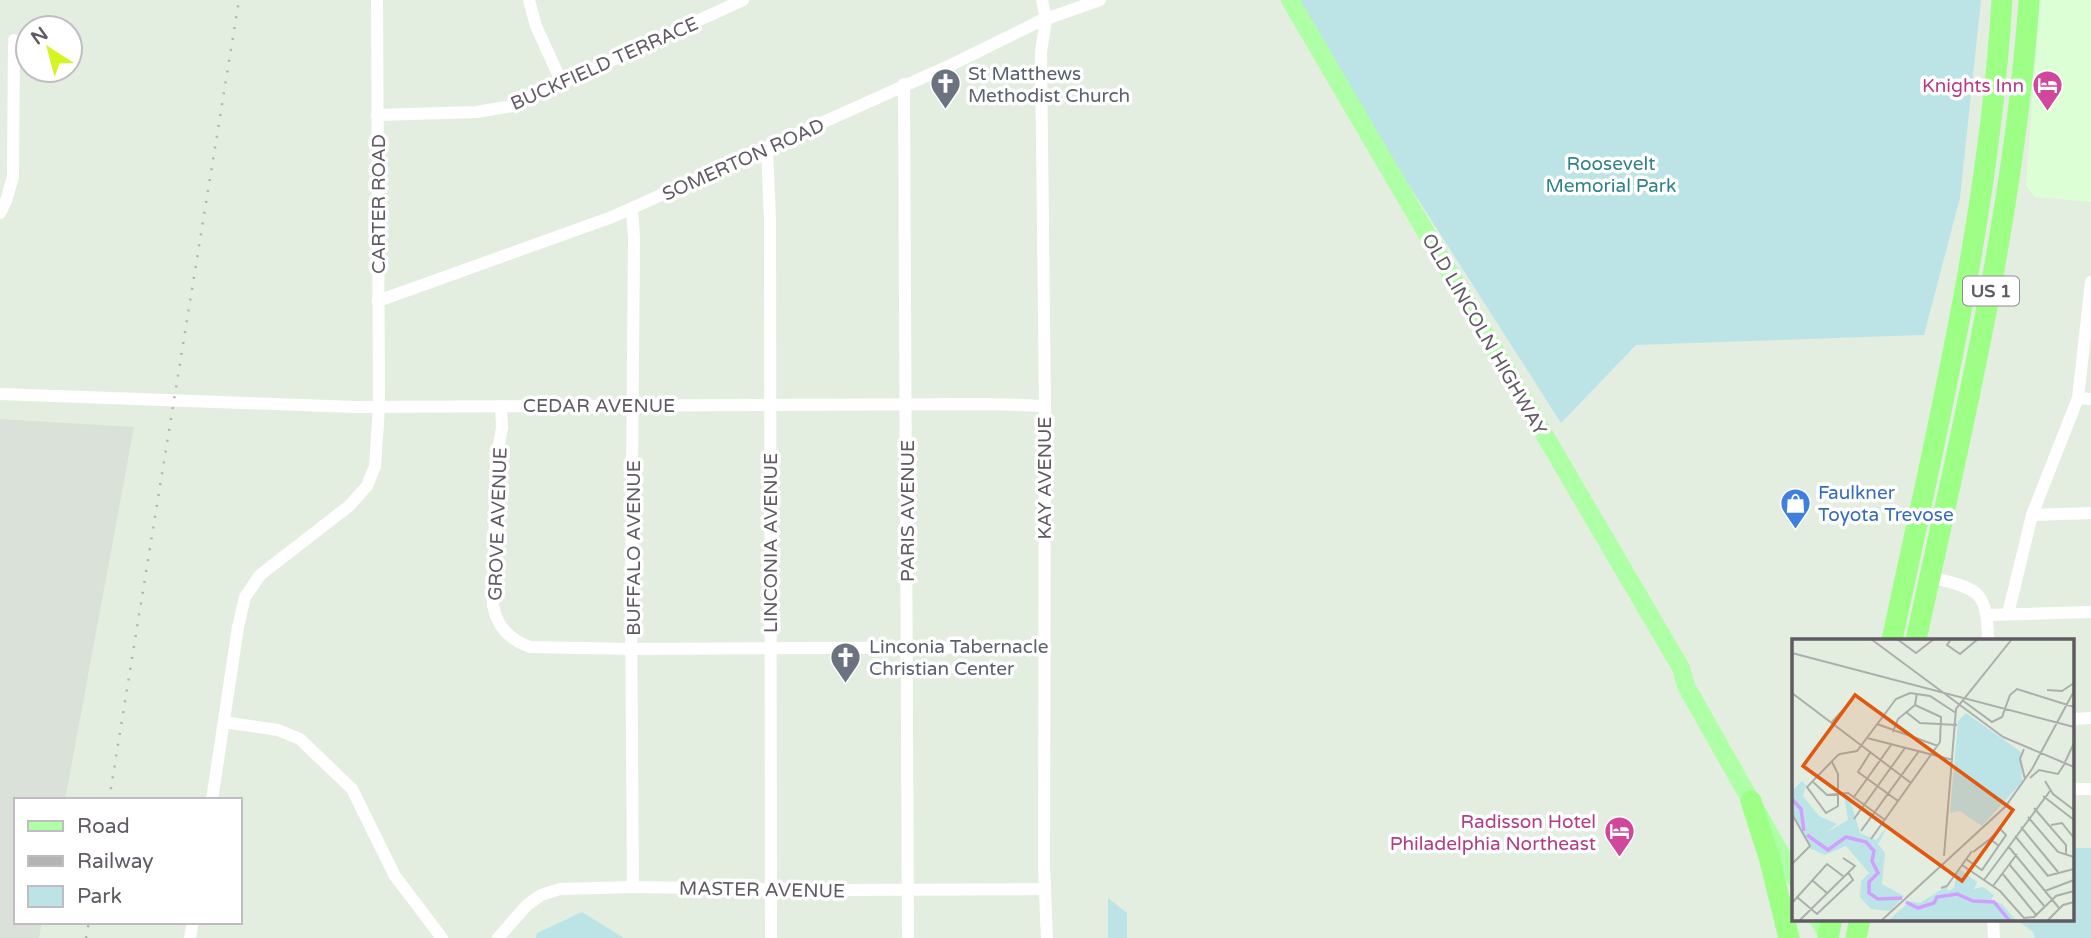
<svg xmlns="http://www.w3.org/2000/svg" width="2091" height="938" font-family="'Varela Round',sans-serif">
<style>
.commercial{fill:#dcffd5}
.industrial{fill:#dae1d9}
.green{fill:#bce4e7}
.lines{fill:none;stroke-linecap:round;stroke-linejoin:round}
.street{stroke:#fff;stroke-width:12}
.primary{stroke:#aeffa5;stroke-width:18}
.highway{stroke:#9eff87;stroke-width:21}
.rail{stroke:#b4b3b4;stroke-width:2.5;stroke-dasharray:2 9;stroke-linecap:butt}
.labels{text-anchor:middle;stroke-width:7;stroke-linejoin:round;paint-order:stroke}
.shield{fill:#fff;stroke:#908c92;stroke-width:2}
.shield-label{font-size:18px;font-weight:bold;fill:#605a63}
.street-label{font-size:19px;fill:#605a63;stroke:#fff}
.worship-label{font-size:19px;fill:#5b616d;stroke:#fff;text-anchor:start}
.hotel-label{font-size:19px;fill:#b23c85;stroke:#fff;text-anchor:end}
.park-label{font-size:19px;fill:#31818b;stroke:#fff}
.shop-label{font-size:19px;fill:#366cbe;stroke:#fff;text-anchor:start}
.inset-river{fill:none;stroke:#d0a0ff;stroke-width:3.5}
.inset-road{fill:none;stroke:#abafab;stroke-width:2}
.view{fill:#e15910;fill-opacity:0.15;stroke:#e15910;stroke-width:3.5}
.inset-edge{fill:none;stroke:#605a63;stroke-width:3.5}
</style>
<rect width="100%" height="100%" fill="#e3eee1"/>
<polygon class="commercial" points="2040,0 2091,0 2091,202 2035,197 2026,185"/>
<polygon class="industrial" points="0,419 134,427 65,800 16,800 16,922 42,922 39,938 0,938"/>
<g class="green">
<polygon points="1299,0 1981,0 1960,198 1924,335 1636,345 1561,423 1361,110"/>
<polygon points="2072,848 2091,848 2091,938 2035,938 2033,932 2016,919 2072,919"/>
<polygon points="1108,898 1127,913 1127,938 1108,938"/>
<polygon points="582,912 624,938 536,938 537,933"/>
</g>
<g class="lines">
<g class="street">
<polyline points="529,0 536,26 562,83"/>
<polyline points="1042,0 1046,19 1041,52 1045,406 1044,867 1047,938"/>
<polyline points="904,84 908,938"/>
<polyline points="377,115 476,112 512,106 743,0"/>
<polyline points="767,148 770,220 771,938"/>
<polyline points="632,209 634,238 631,601 633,887"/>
<polyline points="0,213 6,201 13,177 14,40"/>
<polyline points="378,301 612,217 953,64 1040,21 1100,0"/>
<polyline points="0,394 355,407 988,404 1045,406"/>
<polyline points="2078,398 2091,282"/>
<path d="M501,406L502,428L496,460L493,605C497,627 509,639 530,647L633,649L1045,647"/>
<polyline points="2032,515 2091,513"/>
<path d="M1930,577C1977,589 1987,588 1988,640"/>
<polyline points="2008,614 2032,515 2078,398 2091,399"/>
<polyline points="1987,615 2091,612"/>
<polyline points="2072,719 2091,718"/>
<polyline points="224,722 278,730 300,739 352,789 395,876 442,938"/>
<polyline points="2072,789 2091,789"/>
<polyline points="212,800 238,627 245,597 260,575 349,506 367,486 375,466 379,407 377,0"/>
<polyline points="1993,919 1994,938"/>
<polyline points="190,938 193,922"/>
<polyline points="498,938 527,905 541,895 560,889 633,887 837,890 1045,889"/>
</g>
<g class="primary">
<polyline points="1290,0 1681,668 1686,686 1794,877"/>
<polyline points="1818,919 1829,938"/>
</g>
<g class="highway">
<path d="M1892,640C1937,429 1989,217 2002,0"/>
<path d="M1916,640C1962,429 2014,217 2029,0"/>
<polyline points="1751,801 1769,857 1789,938"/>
<polyline points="1828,938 1832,919"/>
<polyline points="1856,938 1860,919"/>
</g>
<g class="rail">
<polyline points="109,800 239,0"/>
<polyline points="86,938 89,922"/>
</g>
</g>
<defs>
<symbol id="church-pin" viewBox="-11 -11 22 30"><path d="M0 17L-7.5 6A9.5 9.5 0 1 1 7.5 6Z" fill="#6b7280" stroke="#fff"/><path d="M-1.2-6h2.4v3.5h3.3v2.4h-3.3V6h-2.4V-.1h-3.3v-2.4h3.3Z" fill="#fff"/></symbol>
<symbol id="hotel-pin" viewBox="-11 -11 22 30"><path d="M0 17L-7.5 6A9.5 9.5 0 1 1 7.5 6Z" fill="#d1479c" stroke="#fff"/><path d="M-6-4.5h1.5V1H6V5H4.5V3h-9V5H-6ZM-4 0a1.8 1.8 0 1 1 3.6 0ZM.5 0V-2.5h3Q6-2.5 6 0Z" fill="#fff"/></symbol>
<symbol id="shop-pin" viewBox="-11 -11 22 30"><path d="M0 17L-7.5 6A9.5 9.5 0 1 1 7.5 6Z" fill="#3f7fe0" stroke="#fff"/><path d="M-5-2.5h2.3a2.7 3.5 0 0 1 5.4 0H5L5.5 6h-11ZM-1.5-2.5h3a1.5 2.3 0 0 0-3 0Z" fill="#fff"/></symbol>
</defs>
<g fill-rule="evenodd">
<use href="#church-pin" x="928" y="66" width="35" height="47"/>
<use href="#hotel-pin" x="2030" y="68" width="35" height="47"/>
<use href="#shop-pin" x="1778" y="486" width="35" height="47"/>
<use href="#church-pin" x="828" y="640" width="35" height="47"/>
<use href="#hotel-pin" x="1602" y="814" width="35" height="47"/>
</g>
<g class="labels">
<rect class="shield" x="1963" y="276.5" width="56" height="29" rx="5"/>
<g class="shield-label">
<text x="1991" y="297">US 1</text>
</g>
<g class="street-label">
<text transform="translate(604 63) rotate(-24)" y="7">BUCKFIELD TERRACE</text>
<text transform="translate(743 159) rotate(-24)" y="7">SOMERTON ROAD</text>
<text transform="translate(378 204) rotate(-90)" y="7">CARTER ROAD</text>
<text transform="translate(1485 334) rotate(60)" y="7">OLD LINCOLN HIGHWAY</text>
<text x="599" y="412">CEDAR AVENUE</text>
<text transform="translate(1044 478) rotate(-90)" y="7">KAY AVENUE</text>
<text transform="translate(907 511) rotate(-90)" y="7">PARIS AVENUE</text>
<text transform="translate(497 524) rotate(-88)" y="7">GROVE AVENUE</text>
<text transform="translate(770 543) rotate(-90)" y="7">LINCONIA AVENUE</text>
<text transform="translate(633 548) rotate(-90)" y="7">BUFFALO AVENUE</text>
<text transform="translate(762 889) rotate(1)" y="7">MASTER AVENUE</text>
</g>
<g class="worship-label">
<text x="968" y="80">St Matthews<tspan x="968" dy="22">Methodist Church</tspan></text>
<text x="869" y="653">Linconia Tabernacle<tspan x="869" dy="22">Christian Center</tspan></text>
</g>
<g class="hotel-label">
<text x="2024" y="92">Knights Inn</text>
<text x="1596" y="828">Radisson Hotel<tspan x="1596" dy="22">Philadelphia Northeast</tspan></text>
</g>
<g class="park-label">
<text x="1611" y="170">Roosevelt<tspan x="1611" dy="22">Memorial Park</tspan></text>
</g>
<g class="shop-label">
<text x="1818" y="499">Faulkner<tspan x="1818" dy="22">Toyota Trevose</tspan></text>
</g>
</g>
<g transform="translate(1792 639)">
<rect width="282" height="282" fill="#e3eee1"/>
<path d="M174,74L229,113L230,143L190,187L168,172L158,174L166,82ZM10,142L14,146L11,157L27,177L45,185L35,193L56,181L52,156L57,157L68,194L84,201L97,185L86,205L93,214L90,245L112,257L98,272L79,270L68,258L69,242L77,234L54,207L33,216L19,210L0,172V152ZM166,229L185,243L182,250L191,248L202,256L199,261L210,265L224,281H97L118,262L128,264L155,247L156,252L162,249Z" fill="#bce4e7"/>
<path class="inset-river" d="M0,160L9,170L12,192M15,196L36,211L54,198L74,203L82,212L80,222L86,234L77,243V254L86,260L110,259M114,263L126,269L142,264L145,258L165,255L181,262L202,263L217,281"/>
<path class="inset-road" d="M79,0L211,98L282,128M105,0L124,14L142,0M159,0L155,6L168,15L186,0M0,14L282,88M255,51L270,52L282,44M0,54L119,144M170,61L200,83L210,78L218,56L225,50L282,68M114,73L128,84L165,86M39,84L61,60M85,85L146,107M101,93L106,80L123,66L125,54M75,99L161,121M232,110L228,120L233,140M78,114L66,133L106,162M40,123L46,135V167L34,174L15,148L46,116L48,115L65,112L104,60L118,54L138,57L164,74M273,123L282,104M238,139L247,131L266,135L273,124M20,142L35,156L56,154L93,181M253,142L261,155L282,171M251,157L282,181M62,158L99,106M242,169L274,206V217M0,175L18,207L0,225M236,178L266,213L282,218M62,180L113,109M259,186L270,184L282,199M229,188L266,233M69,192L127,112M223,197L256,237M79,200L148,103L149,78L123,66M216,207L267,269M181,213L198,200L207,207M152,217L164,70L220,0M174,220L190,231L214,196L208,190L198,200M217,225L253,268M170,226L208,252L232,279L242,278L264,257L282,252M210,234L245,277M255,237L282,230M20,241L36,255M192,241L258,152M201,247L225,215M149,249L155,247L180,212M253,252L282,241M5,258L25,275L61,241L56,233M0,264L35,225L51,237M8,281L63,227L51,219M90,281L213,168L240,130L282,52M256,281L271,266L282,263"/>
<path class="view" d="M63,56L221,171L170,242L11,127Z"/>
<rect width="282" height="282" class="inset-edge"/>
</g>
<rect x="14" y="798" width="228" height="126" fill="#ffffff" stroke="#bfbdc1" stroke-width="2"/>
<rect x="28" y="821" width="35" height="10" fill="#aeffa5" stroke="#bfbdc1" stroke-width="2"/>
<text x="77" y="833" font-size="21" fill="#605a63">Road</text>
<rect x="28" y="856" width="35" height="10" fill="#b4b3b4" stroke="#bfbdc1" stroke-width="2"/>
<text x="77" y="868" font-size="21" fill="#605a63">Railway</text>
<rect x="28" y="886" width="35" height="21" fill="#bce4e7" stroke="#bfbdc1" stroke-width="2"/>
<text x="77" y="903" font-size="21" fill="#605a63">Park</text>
<g transform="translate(49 49) rotate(324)"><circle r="33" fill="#ffffff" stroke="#bfbdc1" stroke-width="2"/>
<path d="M0-5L12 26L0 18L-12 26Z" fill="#d5f421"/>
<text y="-10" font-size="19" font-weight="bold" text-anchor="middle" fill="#605a63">N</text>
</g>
</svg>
